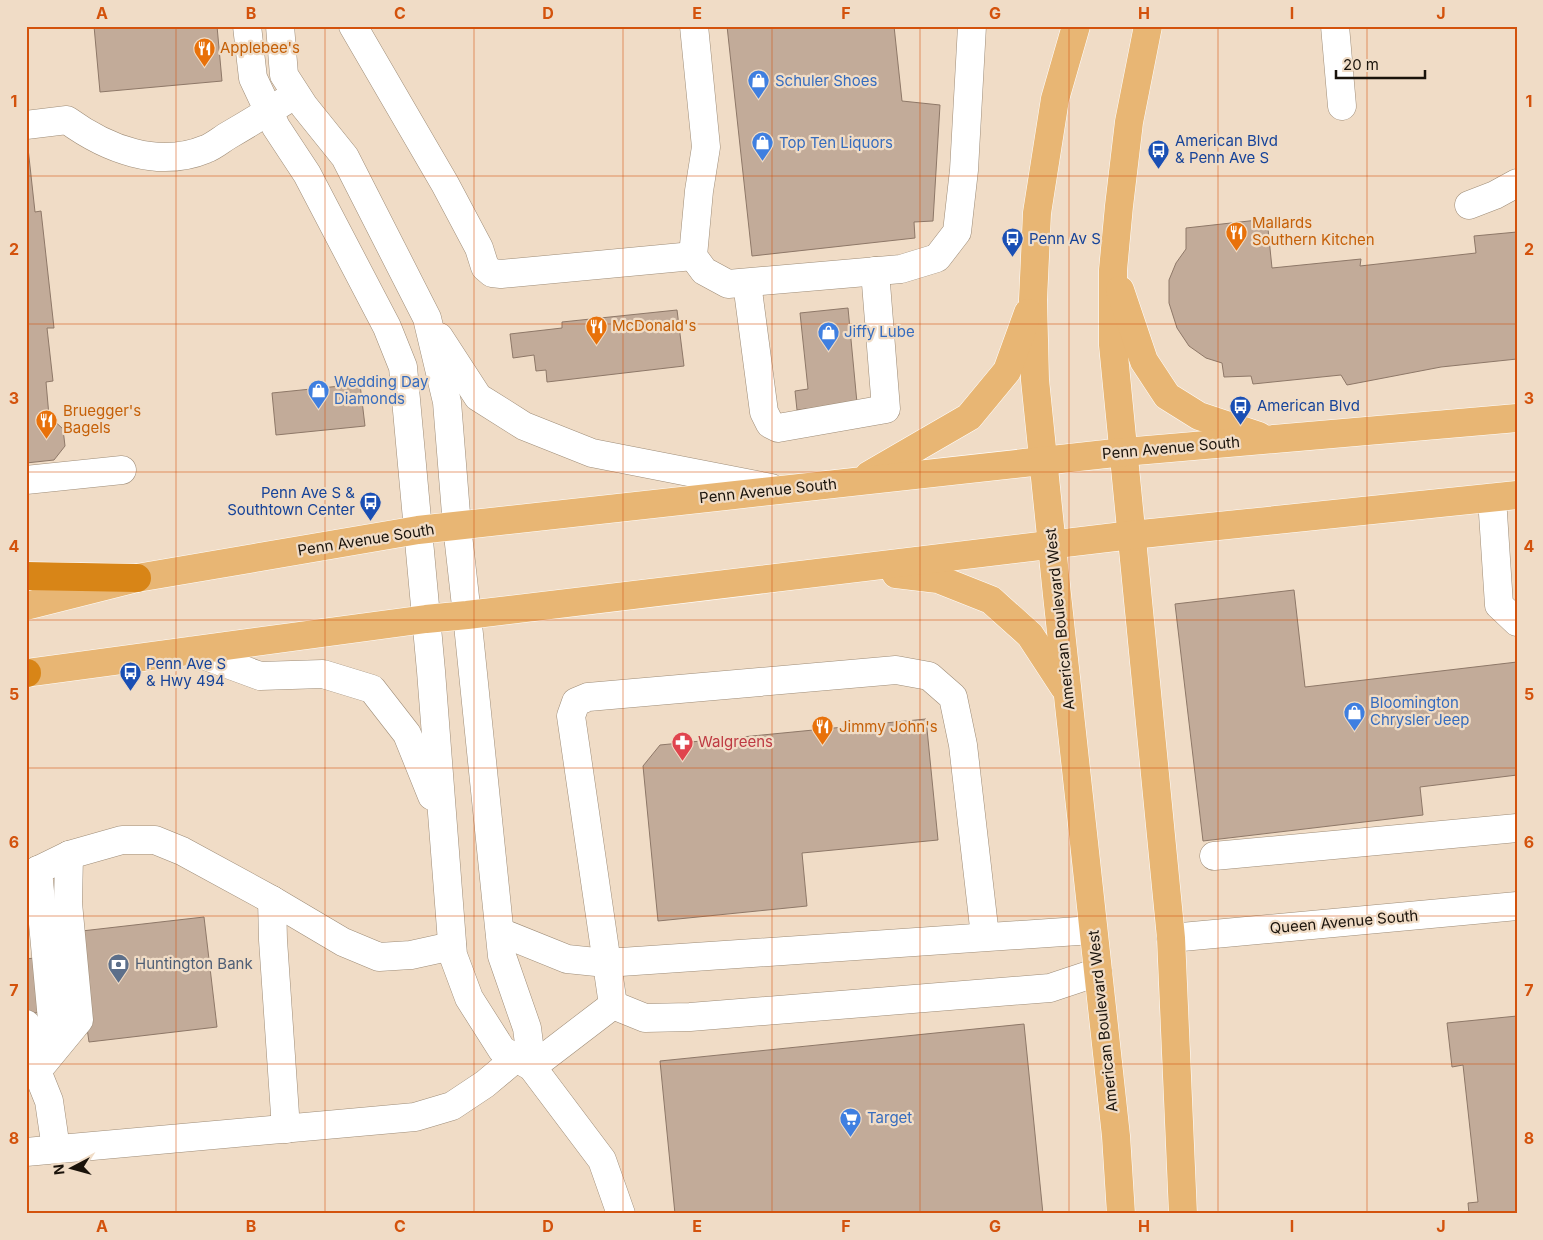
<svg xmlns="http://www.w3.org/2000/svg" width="1543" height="1240" font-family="Inter,sans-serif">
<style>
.building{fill:#c2ab99;stroke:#8e7868}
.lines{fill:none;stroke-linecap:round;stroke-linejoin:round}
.minor-casing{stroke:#9e8c77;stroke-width:29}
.major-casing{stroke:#fff;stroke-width:29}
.highway-casing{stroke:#fff;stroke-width:29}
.minor{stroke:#fff;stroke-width:28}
.major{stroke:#e8b674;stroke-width:28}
.highway{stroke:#d88517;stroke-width:28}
.grid{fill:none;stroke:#d3520c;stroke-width:1;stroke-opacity:0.55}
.labels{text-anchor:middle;stroke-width:4.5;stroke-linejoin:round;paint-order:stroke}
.food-label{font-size:15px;fill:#c56008;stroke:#f0dcc6;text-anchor:start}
.shop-label{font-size:15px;fill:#366cbe;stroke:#f0dcc6;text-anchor:start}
.transit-label{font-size:15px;fill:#164399;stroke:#f0dcc6;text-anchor:start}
.street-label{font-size:15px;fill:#1a130b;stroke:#f0dcc6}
.health-label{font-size:15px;fill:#be3a42;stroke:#f0dcc6;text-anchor:start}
.service-label{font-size:15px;fill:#4e5e75;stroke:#f0dcc6;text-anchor:start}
.neatline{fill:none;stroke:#d3520c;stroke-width:2}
.grid-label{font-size:16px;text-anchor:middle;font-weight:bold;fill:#d3520c}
</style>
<rect width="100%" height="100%" fill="#f0dcc6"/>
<g class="building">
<polygon points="94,26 217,26 222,81 100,92"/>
<polygon points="727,26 894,26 902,101 940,105 933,221 914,222 915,238 752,256"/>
<polygon points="26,148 28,148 35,212 41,211 54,328 47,328 53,381 46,382 49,416 63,429 65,446 54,460 26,463"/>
<polygon points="1267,219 1272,268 1361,259 1360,266 1476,253 1474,236 1517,232 1517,359 1441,367 1347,385 1341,375 1253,384 1251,376 1224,377 1222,363 1206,358 1189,346 1177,328 1169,303 1169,280 1176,263 1186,249 1186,228"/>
<polygon points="848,308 857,403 797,410 795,391 808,389 800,313"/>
<polygon points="677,310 684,366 547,382 546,370 536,371 534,355 513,358 510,334 562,328 562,322"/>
<polygon points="360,384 365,426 276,435 272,393"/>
<polygon points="1294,590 1305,687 1517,662 1517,775 1420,787 1423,815 1203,841 1175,604"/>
<polygon points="926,719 938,840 802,853 807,906 658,921 643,766 660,745"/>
<polygon points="204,917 217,1027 89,1042 84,1007 26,1014 26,959 75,953 73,932"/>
<polygon points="1517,1016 1517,1214 1469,1214 1468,1203 1478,1202 1463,1065 1452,1067 1447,1023"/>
<polygon points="1024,1024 1043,1214 675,1214 660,1061"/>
</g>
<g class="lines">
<defs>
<g id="minor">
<polyline points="247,26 253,78 276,127 307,174 387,327 403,367 431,671 453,955 469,998 502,1050 532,1067 602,1160 621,1214"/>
<polyline points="280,26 284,75 304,106 345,157 427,318 447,402 457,526 467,615 502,956 527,1028 532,1067"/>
<polyline points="353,26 445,184 479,248 485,267 492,273 501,274 693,256"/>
<polyline points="694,26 706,147 699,191 693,256 704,271 728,284 901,269 937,258 957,232 964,170 972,26"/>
<polyline points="1335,26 1342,106"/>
<path d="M26,125L67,120C107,149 158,169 206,149C214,146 222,139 229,135C248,124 266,113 285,101"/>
<polyline points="1469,205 1495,195 1517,183"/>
<polyline points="747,283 764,412 770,424 778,428 886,409 875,271"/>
<polyline points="439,337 478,397 524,426 592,453 771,488"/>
<polyline points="26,480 122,470"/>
<polyline points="1492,498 1499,605 1517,622"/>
<polyline points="192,651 260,676 323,674 372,689 407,734 432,796"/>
<polyline points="1214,856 1517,828"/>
<polyline points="38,870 52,1020 40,1060"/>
<polyline points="26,876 69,855 122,840 155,840 182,851 272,900 343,942 379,957 411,955 452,946"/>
<polyline points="272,900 273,940 286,1129"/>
<polyline points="500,932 567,959 606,963 1093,930"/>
<polyline points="1171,938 1517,906"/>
<polyline points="613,1005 645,1018 690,1017 1050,988 1098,972"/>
<polyline points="26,1024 36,1070"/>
<polyline points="26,1065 37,1071 49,1101 56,1149"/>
<polyline points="532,1067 613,1005 571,716 576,702 588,697 896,670 929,676 953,697 963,745 985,936"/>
<polyline points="37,1071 79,1020 68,903 69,855"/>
<polyline points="26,1152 415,1117 452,1106 485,1084 516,1058"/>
</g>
<g id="major">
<polyline points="1076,26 1055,99 1037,213 1033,300 1035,380 1057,595 1116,1136 1121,1214"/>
<polyline points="1148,26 1129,122 1119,206 1113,270 1113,345 1171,938 1183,1214"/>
<polyline points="1120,290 1144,361 1167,396 1199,416 1259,436"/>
<polyline points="869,475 969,417 1007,371 1028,313"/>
<polyline points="896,574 938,579 991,600 1030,635 1064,687"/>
<polyline points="26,606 137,578 418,530 1124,452 1517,418"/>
<polyline points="26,673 426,619 467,615 1132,535 1517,495"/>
</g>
<g id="highway">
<polyline points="26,576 137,578"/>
<polyline points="26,673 27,673"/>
</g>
</defs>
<use href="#minor" class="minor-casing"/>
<use href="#major" class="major-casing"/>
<use href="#highway" class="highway-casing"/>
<use href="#minor" class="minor"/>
<use href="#major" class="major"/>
<use href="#highway" class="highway"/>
</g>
<path class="grid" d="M176,26V1214M325,26V1214M474,26V1214M623,26V1214M772,26V1214M920,26V1214M1069,26V1214M1218,26V1214M1367,26V1214M26,176H1517M26,324H1517M26,472H1517M26,620H1517M26,768H1517M26,916H1517M26,1064H1517"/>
<defs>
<symbol id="restaurant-pin" viewBox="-11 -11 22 30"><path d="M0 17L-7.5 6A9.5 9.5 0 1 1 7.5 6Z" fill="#e8710a" stroke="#f0dcc6"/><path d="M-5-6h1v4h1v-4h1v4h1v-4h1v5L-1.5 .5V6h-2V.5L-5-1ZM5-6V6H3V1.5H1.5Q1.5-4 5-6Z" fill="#fff"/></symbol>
<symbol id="shop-pin" viewBox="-11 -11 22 30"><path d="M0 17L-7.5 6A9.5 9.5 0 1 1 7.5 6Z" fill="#3f7fe0" stroke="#f0dcc6"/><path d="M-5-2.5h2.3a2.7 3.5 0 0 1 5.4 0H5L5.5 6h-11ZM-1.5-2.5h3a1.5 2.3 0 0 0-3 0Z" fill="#fff"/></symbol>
<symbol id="bus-pin" viewBox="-11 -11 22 30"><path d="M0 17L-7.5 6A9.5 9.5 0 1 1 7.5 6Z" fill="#1a4fb4" stroke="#f0dcc6"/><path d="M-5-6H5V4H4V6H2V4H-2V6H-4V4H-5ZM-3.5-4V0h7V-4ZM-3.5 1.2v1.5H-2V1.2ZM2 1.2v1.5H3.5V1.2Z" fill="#fff"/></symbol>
<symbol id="pharmacy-pin" viewBox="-11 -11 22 30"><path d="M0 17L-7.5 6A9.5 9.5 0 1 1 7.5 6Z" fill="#e0444e" stroke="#f0dcc6"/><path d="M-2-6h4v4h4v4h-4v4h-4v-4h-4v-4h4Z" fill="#fff"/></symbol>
<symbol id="bank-pin" viewBox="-11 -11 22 30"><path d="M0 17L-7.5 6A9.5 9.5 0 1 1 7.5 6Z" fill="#5c6f8a" stroke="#f0dcc6"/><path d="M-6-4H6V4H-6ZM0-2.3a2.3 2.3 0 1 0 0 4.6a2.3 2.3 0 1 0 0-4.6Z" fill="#fff"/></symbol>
<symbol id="supermarket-pin" viewBox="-11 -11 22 30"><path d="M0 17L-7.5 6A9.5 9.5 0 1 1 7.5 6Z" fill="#3f7fe0" stroke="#f0dcc6"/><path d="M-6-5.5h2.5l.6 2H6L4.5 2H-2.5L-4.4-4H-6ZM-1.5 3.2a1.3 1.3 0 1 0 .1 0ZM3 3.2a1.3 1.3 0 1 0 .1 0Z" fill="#fff"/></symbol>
</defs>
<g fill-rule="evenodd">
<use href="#restaurant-pin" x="192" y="36" width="25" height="34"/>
<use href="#shop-pin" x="746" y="68" width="25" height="34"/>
<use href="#shop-pin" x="750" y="130" width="25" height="34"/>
<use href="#bus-pin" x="1146" y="138" width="25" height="34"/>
<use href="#restaurant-pin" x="1224" y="220" width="25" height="34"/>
<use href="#bus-pin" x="1000" y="226" width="25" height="34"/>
<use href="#restaurant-pin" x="584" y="314" width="25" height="34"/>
<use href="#shop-pin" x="816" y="320" width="25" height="34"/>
<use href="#shop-pin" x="306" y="378" width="25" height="34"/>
<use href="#bus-pin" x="1228" y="394" width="25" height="34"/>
<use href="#restaurant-pin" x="34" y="408" width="25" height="34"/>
<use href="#bus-pin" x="358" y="490" width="25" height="34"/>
<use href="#bus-pin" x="118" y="660" width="25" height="34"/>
<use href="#shop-pin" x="1342" y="700" width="25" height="34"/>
<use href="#restaurant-pin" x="810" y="714" width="25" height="34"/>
<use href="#pharmacy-pin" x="670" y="730" width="25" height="34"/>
<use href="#bank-pin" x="106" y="952" width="25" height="34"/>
<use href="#supermarket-pin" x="838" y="1106" width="25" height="34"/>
</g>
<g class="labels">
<g class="food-label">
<text x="220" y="53">Applebee's</text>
<text x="1252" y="228">Mallards<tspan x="1252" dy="17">Southern Kitchen</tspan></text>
<text x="612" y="331">McDonald's</text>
<text x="63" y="416">Bruegger's<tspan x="63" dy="17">Bagels</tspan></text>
<text x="839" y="732">Jimmy John's</text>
</g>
<g class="shop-label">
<text x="775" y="86">Schuler Shoes</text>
<text x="779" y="148">Top Ten Liquors</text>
<text x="844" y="337">Jiffy Lube</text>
<text x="334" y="387">Wedding Day<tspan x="334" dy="17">Diamonds</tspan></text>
<text x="1370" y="708">Bloomington<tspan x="1370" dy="17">Chrysler Jeep</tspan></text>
<text x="867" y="1123">Target</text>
</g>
<g class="transit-label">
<text x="1175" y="146">American Blvd<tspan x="1175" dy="17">&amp; Penn Ave S</tspan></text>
<text x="1029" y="244">Penn Av S</text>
<text x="1257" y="411">American Blvd</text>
<text x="355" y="498" text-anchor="end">Penn Ave S &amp;<tspan x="355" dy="17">Southtown Center</tspan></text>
<text x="146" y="669">Penn Ave S<tspan x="146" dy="17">&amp; Hwy 494</tspan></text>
</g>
<g class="street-label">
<text transform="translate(1171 448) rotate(-5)" y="5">Penn Avenue South</text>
<text transform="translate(768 491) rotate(-6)" y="5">Penn Avenue South</text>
<text transform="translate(366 540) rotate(-9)" y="5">Penn Avenue South</text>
<text transform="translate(1060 619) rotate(-96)" y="5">American Boulevard West</text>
<text transform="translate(1344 922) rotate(-5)" y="5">Queen Avenue South</text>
<text transform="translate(1103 1021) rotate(-96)" y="5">American Boulevard West</text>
</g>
<g class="health-label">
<text x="698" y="747">Walgreens</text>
</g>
<g class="service-label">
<text x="135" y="969">Huntington Bank</text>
</g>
</g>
<rect width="1543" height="1240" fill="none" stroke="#f0dcc6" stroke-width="55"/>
<g transform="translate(72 1168) rotate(264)" stroke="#f0dcc6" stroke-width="4" paint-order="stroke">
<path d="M0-4L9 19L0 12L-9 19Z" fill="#1a130b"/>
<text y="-8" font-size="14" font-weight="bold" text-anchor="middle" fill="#1a130b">N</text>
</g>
<path d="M1336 70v8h89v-8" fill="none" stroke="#1a130b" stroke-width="2.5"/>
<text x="1343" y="70" font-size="15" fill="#1a130b" stroke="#f0dcc6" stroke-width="4" paint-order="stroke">20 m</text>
<rect x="28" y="28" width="1488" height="1184" class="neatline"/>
<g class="grid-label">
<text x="102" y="19">A</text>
<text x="251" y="19">B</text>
<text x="400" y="19">C</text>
<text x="548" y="19">D</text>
<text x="697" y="19">E</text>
<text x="846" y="19">F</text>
<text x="995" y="19">G</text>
<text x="1144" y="19">H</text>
<text x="1292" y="19">I</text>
<text x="1441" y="19">J</text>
<text x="14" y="107">1</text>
<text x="1529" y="107">1</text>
<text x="14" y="255">2</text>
<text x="1529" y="255">2</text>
<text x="14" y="404">3</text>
<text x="1529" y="404">3</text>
<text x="14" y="552">4</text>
<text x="1529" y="552">4</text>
<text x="14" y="700">5</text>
<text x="1529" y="700">5</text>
<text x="14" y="848">6</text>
<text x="1529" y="848">6</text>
<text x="14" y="996">7</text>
<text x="1529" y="996">7</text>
<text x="14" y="1144">8</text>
<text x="1529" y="1144">8</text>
<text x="102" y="1232">A</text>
<text x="251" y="1232">B</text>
<text x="400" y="1232">C</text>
<text x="548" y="1232">D</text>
<text x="697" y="1232">E</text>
<text x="846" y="1232">F</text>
<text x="995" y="1232">G</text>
<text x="1144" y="1232">H</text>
<text x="1292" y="1232">I</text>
<text x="1441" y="1232">J</text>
</g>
</svg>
